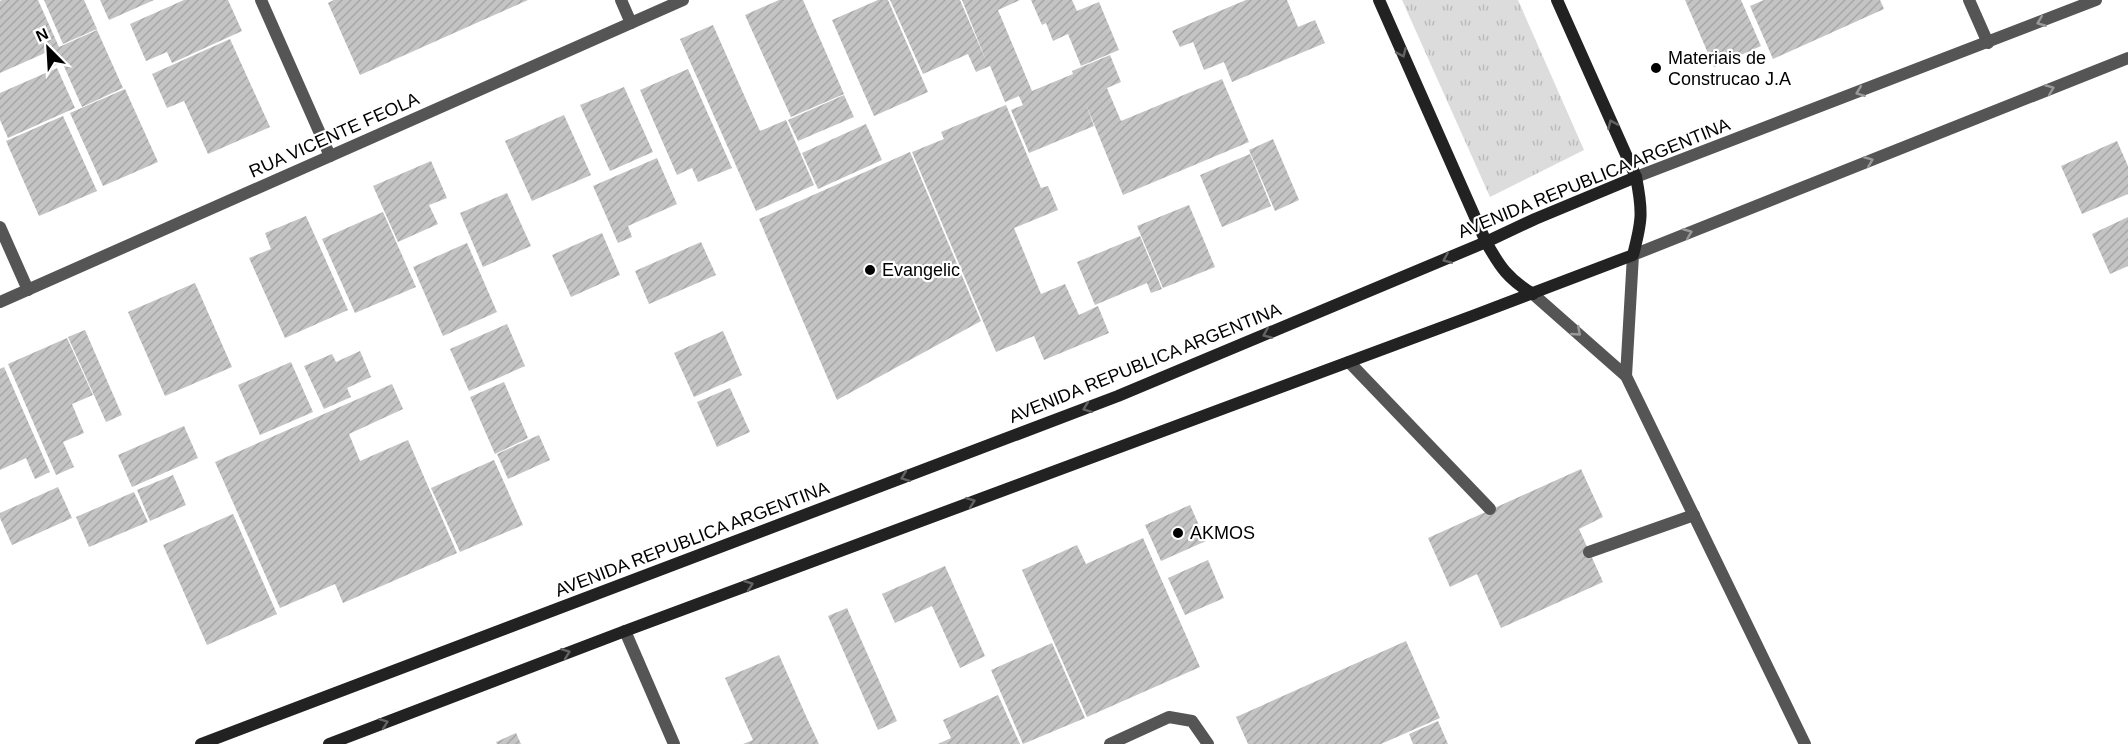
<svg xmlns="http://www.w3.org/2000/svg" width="2128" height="744" font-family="Arial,sans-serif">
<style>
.park{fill:url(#park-tufts)}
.building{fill:url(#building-hatch)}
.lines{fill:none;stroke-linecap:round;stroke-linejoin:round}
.service{stroke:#555;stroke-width:12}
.minor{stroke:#555;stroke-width:12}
.tertiary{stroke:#555;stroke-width:12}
.secondary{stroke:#222;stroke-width:12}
.oneway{stroke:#999}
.oneway2{stroke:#646464}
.poi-dot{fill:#000;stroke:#fff;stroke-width:2}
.labels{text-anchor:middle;stroke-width:4.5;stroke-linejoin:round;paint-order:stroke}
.poi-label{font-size:18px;fill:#000;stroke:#fff;text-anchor:start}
.street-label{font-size:18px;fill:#000;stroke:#fff}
</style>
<defs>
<pattern id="park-tufts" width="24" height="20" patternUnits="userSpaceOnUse" patternTransform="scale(1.5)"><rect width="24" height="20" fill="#dcdcdc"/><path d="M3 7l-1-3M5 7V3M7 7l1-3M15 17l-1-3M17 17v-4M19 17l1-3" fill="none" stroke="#bbb"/></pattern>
<pattern id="building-hatch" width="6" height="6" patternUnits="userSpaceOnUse" patternTransform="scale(1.5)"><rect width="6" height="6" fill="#c4c4c4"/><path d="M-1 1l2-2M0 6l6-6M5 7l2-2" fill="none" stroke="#a7a7a7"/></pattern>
</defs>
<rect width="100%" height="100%" fill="#fff"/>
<polygon class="park" points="1402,0 1518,0 1584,150 1490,197"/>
<g class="building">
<polygon points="2,0 38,0 59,47 97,30 123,88 82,107 62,62 52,67 45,53 0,73 0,1"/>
<polygon points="44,0 84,0 97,29 63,44"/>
<polygon points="100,0 154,0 109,20"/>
<polygon points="184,0 228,0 242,31 172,63 167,52 146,61 130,24"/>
<polygon points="334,0 528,0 360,75 328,3"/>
<polygon points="779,0 803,0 844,94 791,117 745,15"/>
<polygon points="878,0 888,0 928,92 874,116 832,20"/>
<polygon points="890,0 960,0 987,63 962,0 1020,0 998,10 1032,91 1073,74 1072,71 1110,55 1121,82 1107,88 1121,121 1222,79 1249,142 1123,195 1085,102 1094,126 1029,153 1011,110 1023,105 1019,96 1005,102 990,66 976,72 968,54 923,74"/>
<polygon points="1031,0 1072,0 1077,11 1099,2 1119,50 1081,66 1068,34 1053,41 1046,23 1042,25"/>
<polygon points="1246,0 1287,0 1298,27 1315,20 1325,43 1232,82 1224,62 1204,70 1193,42 1180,47 1172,31"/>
<polygon points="1685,0 1741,0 1761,46 1714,67"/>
<polygon points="1764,0 1880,0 1884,9 1773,59 1750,6"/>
<polygon points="713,25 760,131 786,120 814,185 756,211 680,39"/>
<polygon points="230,39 270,127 208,154 184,101 167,108 152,74"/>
<polygon points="57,68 75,108 8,138 0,120 0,93"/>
<polygon points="688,69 732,168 698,182 692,168 677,175 640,90"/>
<polygon points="624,87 653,152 610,171 580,105"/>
<polygon points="125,89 158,162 103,186 70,113"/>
<polygon points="844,95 854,117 798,141 788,120"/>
<polygon points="1006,105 1041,188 1048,186 1058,210 1014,228 1041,294 1065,284 1079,315 1098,306 1109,333 1044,360 1034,336 996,352 912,152 944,139 941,132"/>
<polygon points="564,115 591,175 532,201 505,141"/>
<polygon points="63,116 97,191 39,216 6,141"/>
<polygon points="866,124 882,160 818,189 802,153"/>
<polygon points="1273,139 1299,200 1275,211 1249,150"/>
<polygon points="2117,141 2128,166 2128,194 2082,214 2061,166"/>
<polygon points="910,152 981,321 837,400 759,219"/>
<polygon points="1250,154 1271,206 1222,227 1200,175"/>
<polygon points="657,158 677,204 628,226 632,237 618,243 593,186"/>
<polygon points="431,161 447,198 429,205 438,224 398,242 373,186"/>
<polygon points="507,193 531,246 483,267 460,213"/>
<polygon points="1189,205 1215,267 1163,288 1137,226"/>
<polygon points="383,212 416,287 355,313 322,239"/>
<polygon points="306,216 348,310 285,338 249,258 271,249 265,233"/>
<polygon points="2128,217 2128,266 2110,274 2092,234"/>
<polygon points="602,233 620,275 571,297 552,255"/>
<polygon points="1140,236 1162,289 1151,293 1147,283 1095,305 1077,262"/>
<polygon points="701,242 716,275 649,304 635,271"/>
<polygon points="467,243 497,312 443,336 413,267"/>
<polygon points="195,283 232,367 165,396 128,312"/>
<polygon points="507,324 525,366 469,391 450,349"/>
<polygon points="85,330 122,415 106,422 68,337"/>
<polygon points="723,331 742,375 694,397 674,353"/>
<polygon points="67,338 93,395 72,404 84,433 63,442 74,467 56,475 8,364"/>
<polygon points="360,351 371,377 347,388 351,397 324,409 304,366 332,354 336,362"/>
<polygon points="291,362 313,412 260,435 238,385"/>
<polygon points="4,367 50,472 35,479 26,458 0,470 0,369"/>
<polygon points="504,382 528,438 495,454 470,397"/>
<polygon points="392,384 403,409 349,434 360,461 408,440 457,553 343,603 335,584 280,608 215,462"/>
<polygon points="730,388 750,432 717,447 697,402"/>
<polygon points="184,426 198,458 132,487 118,455"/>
<polygon points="539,435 550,460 508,479 497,454"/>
<polygon points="494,460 523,525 460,552 431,488"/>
<polygon points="1581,469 1603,517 1579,529 1603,582 1501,628 1477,574 1450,587 1428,538"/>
<polygon points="173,475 186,505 150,521 137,490"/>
<polygon points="58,487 72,518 12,545 0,518 0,513"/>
<polygon points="134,492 148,522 89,547 76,517"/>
<polygon points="1190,505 1206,541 1161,561 1145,525"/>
<polygon points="233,514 277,614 207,645 163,545"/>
<polygon points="1143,538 1200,667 1087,717 1022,570 1077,545 1086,564"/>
<polygon points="1208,560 1224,598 1185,615 1168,578"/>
<polygon points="945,566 985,656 960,668 932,606 895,623 882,594"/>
<polygon points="847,608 897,721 878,730 828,616"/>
<polygon points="1406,641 1440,718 1381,744 1248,744 1236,717"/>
<polygon points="1052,643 1085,718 1023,744 991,670"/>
<polygon points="779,655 806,716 819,744 743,744 753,740 725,678"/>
<polygon points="998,695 1020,744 938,744 951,738 943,720"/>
<polygon points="1438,721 1448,744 1413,744 1409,734"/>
<polygon points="516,733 521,744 497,744 496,742"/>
</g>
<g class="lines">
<g class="service">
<polyline points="1349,362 1490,509"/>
<polyline points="1589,552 1694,515"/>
</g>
<g class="minor">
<polyline points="261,0 330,156"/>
<polyline points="621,0 631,23"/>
<polyline points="1969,0 1988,43"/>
<polyline points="0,227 28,290"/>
<polyline points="1533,294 1626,376 1805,744"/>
<polyline points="0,302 683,0"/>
<polyline points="1626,376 1633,255"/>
<polyline points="625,631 674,744"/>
<polyline points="1110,744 1169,717 1192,721 1208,744"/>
</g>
<g class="tertiary">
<polyline points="1636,177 2096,0"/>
<polyline points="1633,255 2128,58"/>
</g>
<g class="secondary">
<path d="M1379,0L1486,242C1500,267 1508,279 1533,294"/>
<polyline points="201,744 1118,396 1486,242 1535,219 1636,177"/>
<path d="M329,744L625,631L1475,315L1633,255C1642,221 1643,212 1636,177L1557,0"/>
</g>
</g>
<defs><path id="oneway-chevron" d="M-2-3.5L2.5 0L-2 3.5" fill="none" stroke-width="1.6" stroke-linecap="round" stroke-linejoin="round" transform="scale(1.5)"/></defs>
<g class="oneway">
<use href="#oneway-chevron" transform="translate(2041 22) rotate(158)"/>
<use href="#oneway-chevron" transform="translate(2050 89) rotate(-22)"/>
<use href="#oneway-chevron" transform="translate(1860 92) rotate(159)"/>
<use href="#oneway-chevron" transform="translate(1869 161) rotate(-22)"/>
<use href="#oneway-chevron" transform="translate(1688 233) rotate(-22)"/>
<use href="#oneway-chevron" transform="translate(1577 332) rotate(41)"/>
</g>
<g class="oneway2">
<use href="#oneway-chevron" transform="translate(1402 53) rotate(66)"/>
<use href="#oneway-chevron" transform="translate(1612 124) rotate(-114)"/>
<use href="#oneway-chevron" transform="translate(1447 259) rotate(157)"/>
<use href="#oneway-chevron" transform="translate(1267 334) rotate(157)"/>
<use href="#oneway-chevron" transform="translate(1087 408) rotate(159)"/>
<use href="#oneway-chevron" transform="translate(905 477) rotate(159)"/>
<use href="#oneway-chevron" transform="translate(971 502) rotate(-20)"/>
<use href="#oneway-chevron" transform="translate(749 585) rotate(-20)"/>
<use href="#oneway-chevron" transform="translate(566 653) rotate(-21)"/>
<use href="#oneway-chevron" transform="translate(384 723) rotate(-21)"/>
</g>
<g class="poi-dot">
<circle cx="1656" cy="68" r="6"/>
<circle cx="870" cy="270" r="6"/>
<circle cx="1178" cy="533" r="6"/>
</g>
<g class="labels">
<g class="poi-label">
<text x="1668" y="64">Materiais de<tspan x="1668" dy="21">Construcao J.A</tspan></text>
<text x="882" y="276">Evangelic</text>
<text x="1190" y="539">AKMOS</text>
</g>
<g class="street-label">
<text transform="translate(334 135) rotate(-24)" y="6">RUA VICENTE FEOLA</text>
<text transform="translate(1594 178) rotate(-22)" y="6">AVENIDA REPUBLICA ARGENTINA</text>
<text transform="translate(1145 363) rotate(-22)" y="6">AVENIDA REPUBLICA ARGENTINA</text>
<text transform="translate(692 539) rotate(-21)" y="6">AVENIDA REPUBLICA ARGENTINA</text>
</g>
</g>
<g transform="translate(48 48) rotate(336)" stroke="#ffffff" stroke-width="4.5" paint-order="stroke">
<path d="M0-4.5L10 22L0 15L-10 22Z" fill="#000000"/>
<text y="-9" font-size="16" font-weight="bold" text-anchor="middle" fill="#000000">N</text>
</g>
</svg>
